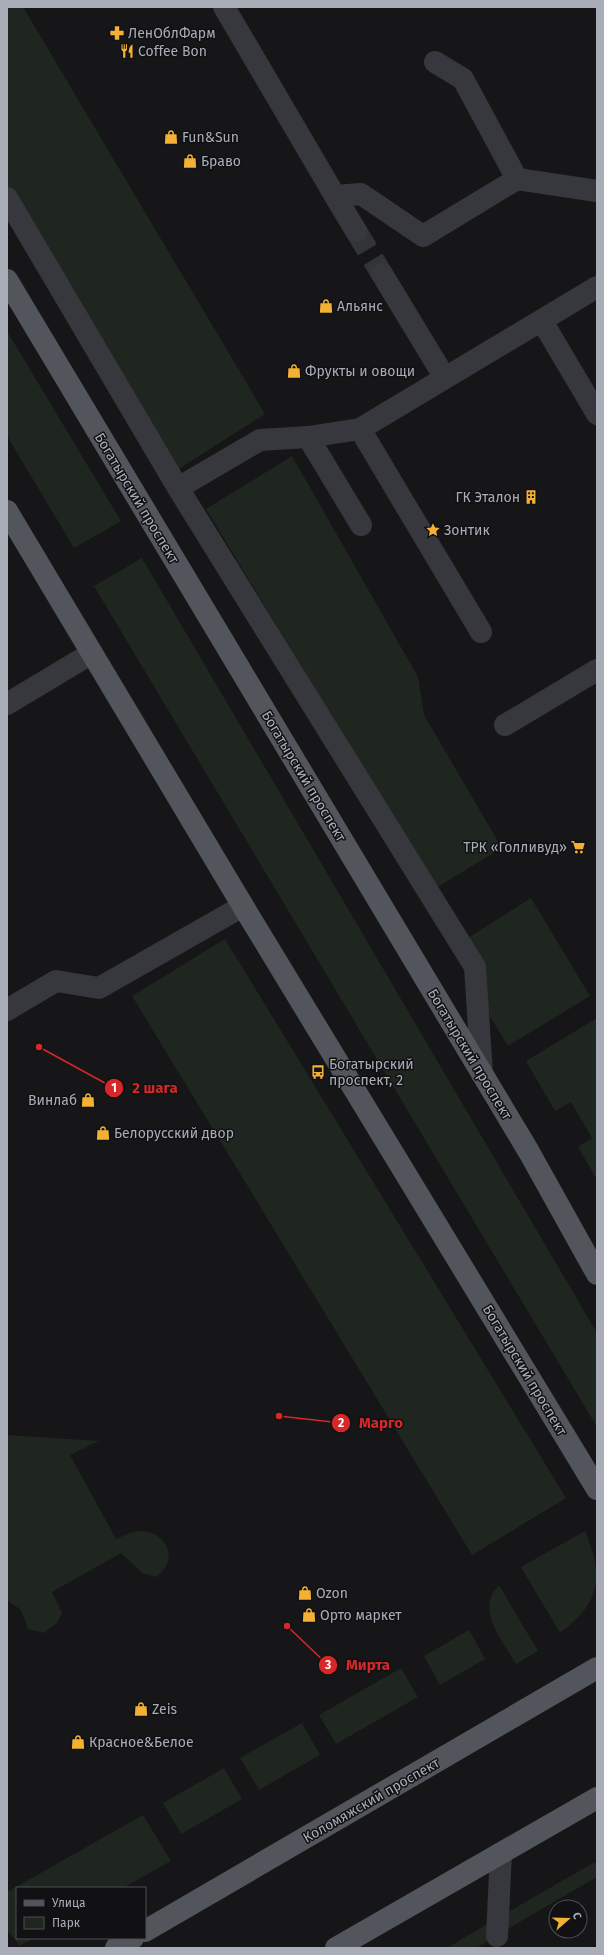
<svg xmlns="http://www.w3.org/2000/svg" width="604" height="1955" viewBox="0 0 604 1955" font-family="'Fira Sans',sans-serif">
  <rect width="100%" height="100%" fill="#161618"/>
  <path fill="#1e261f" d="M 7,7 L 23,7 L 265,414 L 177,470 L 7,185 Z
    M 7,331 L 121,521 L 74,548 L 7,436 Z
    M 292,456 L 418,677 L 424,715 L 502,848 L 436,888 L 206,509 Z
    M 142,558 L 597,1333 L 597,1427 L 94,586 Z
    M 531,898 L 590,996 L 508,1046 L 485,1008 L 468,938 Z
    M 225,939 L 566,1498 L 472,1555 L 132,996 Z
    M 597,1018 L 597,1180 L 578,1147 L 592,1138 L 571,1102 L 555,1111 L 526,1061 Z
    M 7,1435 L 99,1441 L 70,1455 L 116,1539 C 122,1537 130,1532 137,1531 C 166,1529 182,1560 155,1577 L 142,1573 L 121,1553 L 52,1592 L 62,1613 L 57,1623 L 44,1633 L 28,1629 L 21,1610 L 7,1600 Z
    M 585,1531 C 604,1576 601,1603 560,1633 L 521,1567 Z
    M 499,1585 L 538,1651 L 516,1664 C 506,1646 481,1617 492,1595 C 493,1592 497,1588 499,1585 Z
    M 469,1630 L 485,1659 L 440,1685 L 424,1656 Z
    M 401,1668 L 418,1697 L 336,1744 L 319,1715 Z
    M 302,1723 L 320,1755 L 259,1790 L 240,1758 Z
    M 224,1768 L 242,1799 L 181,1834 L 163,1803 Z
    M 143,1815 L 171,1861 L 123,1888 L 17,1888 L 17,1938 L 34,1938 L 20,1946 L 7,1930 L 7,1892 Z
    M 595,1862 L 597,1865 L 597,1877 L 506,1930 L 508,1912 Z
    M 491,1922 L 489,1940 L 476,1948 L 447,1948 Z"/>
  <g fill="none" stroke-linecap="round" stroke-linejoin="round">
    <path stroke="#333438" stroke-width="22" stroke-dasharray="22 11" stroke-linecap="butt" d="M 356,231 L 382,274"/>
    <path stroke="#37383d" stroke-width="22" d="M 224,7 L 335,196 L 361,194 L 423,236 L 517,179 L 597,191
      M 435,62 L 463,79 L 517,179
      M 335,196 L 356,231
      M 7,198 L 178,488 L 475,967 L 482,1074
      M 382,274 L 445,378
      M 542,321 L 597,414
      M 360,429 L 481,632
      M 308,437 L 361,525
      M 178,488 L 260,440 L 308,437 L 360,429 L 597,287
      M 7,704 L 92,653
      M 505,725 L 597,670
      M 7,1010 L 56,981 L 99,988 L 243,906
      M 497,1936 L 501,1853"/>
    <path stroke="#53555c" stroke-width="22" d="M 7,280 L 529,1152 L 597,1274
      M 7,511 L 243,906 L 597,1489
      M 145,1931 L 597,1668
      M 116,1948 L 133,1938
      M 336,1948 L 597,1798"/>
  </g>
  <defs>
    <symbol id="pharmacy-bare" viewBox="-9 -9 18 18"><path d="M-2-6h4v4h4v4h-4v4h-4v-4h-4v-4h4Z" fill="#f2b134" stroke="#111113" stroke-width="2.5" paint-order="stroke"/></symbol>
    <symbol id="restaurant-bare" viewBox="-9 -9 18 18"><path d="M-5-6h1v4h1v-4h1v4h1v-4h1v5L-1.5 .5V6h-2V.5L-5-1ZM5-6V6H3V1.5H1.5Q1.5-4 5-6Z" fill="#f2b134" stroke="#111113" stroke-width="2.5" paint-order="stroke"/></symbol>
    <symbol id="shop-bare" viewBox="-9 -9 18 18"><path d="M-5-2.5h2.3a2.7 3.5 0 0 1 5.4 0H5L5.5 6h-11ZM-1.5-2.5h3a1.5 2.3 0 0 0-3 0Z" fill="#f2b134" stroke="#111113" stroke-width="2.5" paint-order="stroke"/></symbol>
    <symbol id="building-bare" viewBox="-9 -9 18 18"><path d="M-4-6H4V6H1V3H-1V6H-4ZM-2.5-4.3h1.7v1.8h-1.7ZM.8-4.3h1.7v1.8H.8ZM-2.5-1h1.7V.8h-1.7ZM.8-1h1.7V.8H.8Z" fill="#f2b134" stroke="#111113" stroke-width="2.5" paint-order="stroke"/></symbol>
    <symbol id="sight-bare" viewBox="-9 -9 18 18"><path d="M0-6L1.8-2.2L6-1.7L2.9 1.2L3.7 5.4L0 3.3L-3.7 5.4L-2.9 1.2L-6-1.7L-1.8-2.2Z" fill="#f2b134" stroke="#111113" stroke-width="2.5" paint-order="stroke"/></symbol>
    <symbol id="supermarket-bare" viewBox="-9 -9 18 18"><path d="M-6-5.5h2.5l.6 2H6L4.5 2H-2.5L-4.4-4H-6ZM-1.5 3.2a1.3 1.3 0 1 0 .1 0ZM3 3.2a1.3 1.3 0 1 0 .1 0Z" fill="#f2b134" stroke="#111113" stroke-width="2.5" paint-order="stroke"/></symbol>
    <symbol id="bus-bare" viewBox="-9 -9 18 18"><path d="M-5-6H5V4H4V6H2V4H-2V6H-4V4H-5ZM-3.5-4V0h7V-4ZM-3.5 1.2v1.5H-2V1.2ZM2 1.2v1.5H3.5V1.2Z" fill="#f2b134" stroke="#111113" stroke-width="2.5" paint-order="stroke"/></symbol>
  </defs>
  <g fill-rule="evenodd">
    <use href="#pharmacy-bare" x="107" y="23" width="20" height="20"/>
    <use href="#restaurant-bare" x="117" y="41" width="20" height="20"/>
    <use href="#shop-bare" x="161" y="127" width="20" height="20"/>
    <use href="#shop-bare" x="180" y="151" width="20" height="20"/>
    <use href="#shop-bare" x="316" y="296" width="20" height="20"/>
    <use href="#shop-bare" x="284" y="361" width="20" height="20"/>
    <use href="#building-bare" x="521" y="487" width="20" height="20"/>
    <use href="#sight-bare" x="423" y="520" width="20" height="20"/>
    <use href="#supermarket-bare" x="568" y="837" width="20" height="20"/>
    <use href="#bus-bare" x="308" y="1062" width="20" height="20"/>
    <use href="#shop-bare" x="78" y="1090" width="20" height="20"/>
    <use href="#shop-bare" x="93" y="1123" width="20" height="20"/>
    <use href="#shop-bare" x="295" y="1583" width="20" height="20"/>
    <use href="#shop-bare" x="299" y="1605" width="20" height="20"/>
    <use href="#shop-bare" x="131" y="1699" width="20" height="20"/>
    <use href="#shop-bare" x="68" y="1732" width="20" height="20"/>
  </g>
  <g text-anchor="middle" stroke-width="3" stroke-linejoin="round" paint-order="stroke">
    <g font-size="14" fill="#a8adb8" stroke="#111113" text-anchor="start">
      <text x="128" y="38">ЛенОблФарм</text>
      <text x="138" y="56">Coffee Bon</text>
      <text x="182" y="142">Fun&amp;Sun</text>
      <text x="201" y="166">Браво</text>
      <text x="337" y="311">Альянс</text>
      <text x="305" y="376">Фрукты и овощи</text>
      <text x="520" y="502" text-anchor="end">ГК Эталон</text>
      <text x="444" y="535">Зонтик</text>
      <text x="567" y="852" text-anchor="end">ТРК «Голливуд»</text>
      <text x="329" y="1069">Богатырский<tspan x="329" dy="16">проспект, 2</tspan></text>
      <text x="77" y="1105" text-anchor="end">Винлаб</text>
      <text x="114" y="1138">Белорусский двор</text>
      <text x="316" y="1598">Ozon</text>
      <text x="320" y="1620">Орто маркет</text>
      <text x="152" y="1714">Zeis</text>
      <text x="89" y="1747">Красное&amp;Белое</text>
    </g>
    <g font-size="14" fill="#a8adb8" stroke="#111113">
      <text transform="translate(137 498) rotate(59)" y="5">Богатырский проспект</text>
      <text transform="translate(304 776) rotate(59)" y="5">Богатырский проспект</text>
      <text transform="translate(470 1054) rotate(59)" y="5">Богатырский проспект</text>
      <text transform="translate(525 1370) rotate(59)" y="5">Богатырский проспект</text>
      <text transform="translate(371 1800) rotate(-30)" y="5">Коломяжский проспект</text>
    </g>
  </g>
  <path fill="none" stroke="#d62828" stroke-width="1.5" d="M39 1047L114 1088M279 1416L341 1423M287 1626L328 1665"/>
  <g fill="#d62828" stroke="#111113" stroke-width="1.5">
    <circle cx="39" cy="1047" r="4"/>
    <circle cx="279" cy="1416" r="4"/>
    <circle cx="287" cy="1626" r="4"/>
    <circle cx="114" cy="1088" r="10"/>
    <circle cx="341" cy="1423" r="10"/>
    <circle cx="328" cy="1665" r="10"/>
  </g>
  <g font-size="12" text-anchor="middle" font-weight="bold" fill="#fff">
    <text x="114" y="1092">1</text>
    <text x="341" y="1427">2</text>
    <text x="328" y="1669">3</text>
  </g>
  <g font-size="15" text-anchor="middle" font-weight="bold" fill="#d62828" stroke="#111113" stroke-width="3" stroke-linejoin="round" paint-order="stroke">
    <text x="155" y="1093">2 шага</text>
    <text x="381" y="1428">Марго</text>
    <text x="368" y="1670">Мирта</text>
  </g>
  <rect width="604" height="1955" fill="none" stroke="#a8adb8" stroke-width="16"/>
  <rect x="16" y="1887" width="130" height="52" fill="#111113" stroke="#4d4f55"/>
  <rect x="24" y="1900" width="20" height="6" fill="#53555c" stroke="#4d4f55"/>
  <text x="52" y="1907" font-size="12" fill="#a8adb8">Улица</text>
  <rect x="24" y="1917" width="20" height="12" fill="#1e261f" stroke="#4d4f55"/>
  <text x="52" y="1927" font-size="12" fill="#a8adb8">Парк</text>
  <g transform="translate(568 1919) rotate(70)"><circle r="19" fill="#111113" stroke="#4d4f55"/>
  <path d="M0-3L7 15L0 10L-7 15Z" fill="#f2b134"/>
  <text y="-6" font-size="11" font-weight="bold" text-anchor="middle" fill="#a8adb8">С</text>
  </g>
</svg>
